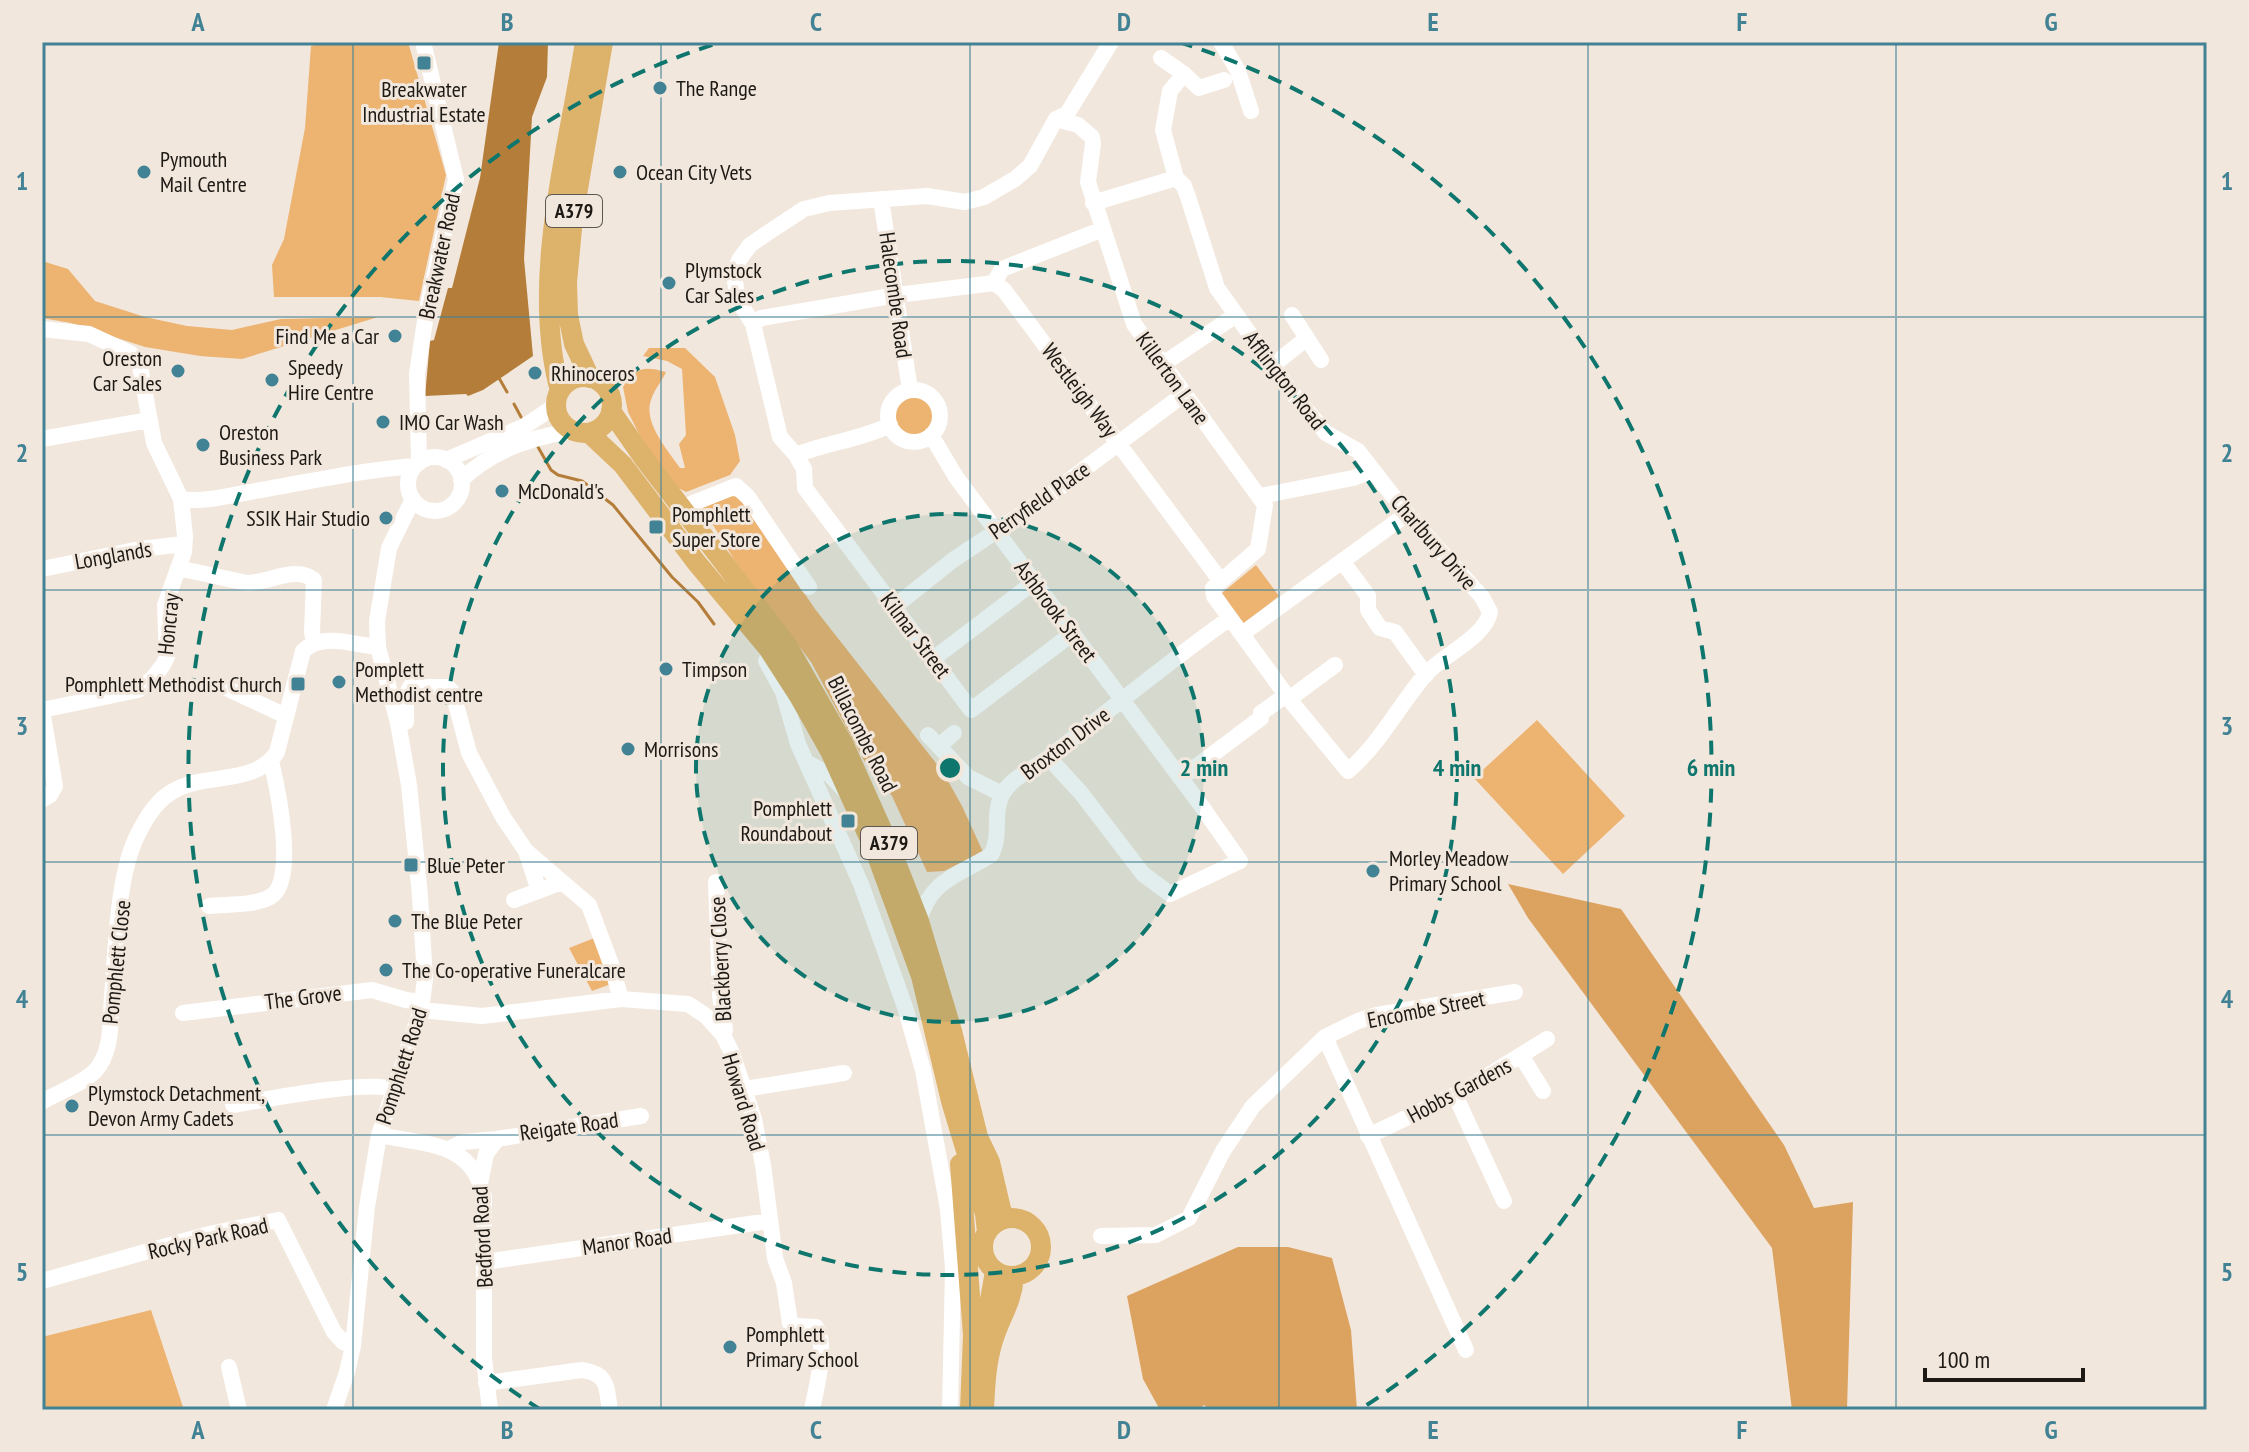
<svg xmlns="http://www.w3.org/2000/svg" width="2249" height="1452" viewBox="0 0 2249 1452" font-family="'PT Sans Narrow',sans-serif">
  <rect width="100%" height="100%" fill="#f2e7dc"/>
  <path fill="#edb371" d="M 328,42 L 408,42 L 446,175 L 419,301 L 380,297 L 274,297 L 272,265 L 284,239 L 305,128 L 311,46 Z
    M 42,261 L 68,269 L 95,301 L 145,317 L 187,326 L 232,330 L 281,319 L 378,317 L 242,359 L 200,356 L 145,347 L 71,323 L 42,318 Z
    M 649,348 L 685,348 L 715,377 L 735,435 L 740,461 L 730,475 L 686,492 L 671,484 L 639,434 L 628,412 L 623,387 C 636,367 644,366 666,372 C 662,381 654,390 651,400 C 643,423 668,450 680,468 L 685,468 L 679,444 L 686,435 L 682,369 L 667,361 L 643,356 Z
    M894 415a20 20 0 1 1 40 0a20 20 0 1 1-40 0Z
    M 731,496 L 739,497 L 815,609 L 943,772 L 962,806 L 983,852 L 944,871 L 927,872 L 892,796 L 866,764 L 811,662 L 735,561 L 702,507 Z
    M 1256,565 L 1279,596 L 1243,624 L 1222,593 Z
    M 1537,720 L 1625,816 L 1563,874 L 1474,778 Z
    M 597,937 L 611,984 L 592,991 L 569,948 Z
    M 151,1310 L 184,1410 L 42,1410 L 42,1337 Z"/>
  <path fill="#dca360" d="M 1508,884 L 1621,909 L 1784,1145 L 1814,1208 L 1853,1202 L 1847,1410 L 1792,1410 L 1772,1248 L 1528,918 Z
    M 1238,1247 L 1288,1247 L 1332,1258 L 1351,1330 L 1357,1410 L 1211,1410 L 1204,1405 L 1197,1410 L 1160,1410 L 1143,1379 L 1127,1296 Z"/>
  <path fill="#b47e3a" d="M 499,42 L 548,42 L 547,77 L 532,117 L 524,259 L 533,356 L 483,390 L 468,396 L 466,394 L 425,396 L 430,341 L 434,340 L 448,288 L 452,288 L 480,178 Z"/>
  <g fill="none" stroke-linecap="round" stroke-linejoin="round">
    <path stroke="#b47e3a" stroke-width="3" d="M 499,378 L 507,392
      M 514,404 L 521,417
      M 538,447 L 551,470 L 558,475 L 582,481 L 613,505 L 672,577 L 698,602 L 714,624"/>
    <path stroke="#fff" stroke-width="16" d="M 1221,42 L 1238,71 L 1251,111
      M 1184,74 L 1199,88 L 1224,80
      M 1056,119 L 1078,125 L 1092,137 L 1093,144 L 1088,182 L 1134,324 L 1265,505 L 1258,549 L 1213,588 L 1214,596 L 1289,699 L 1348,771 C 1382,741 1397,708 1425,675 C 1442,655 1485,638 1490,612 L 1482,597 L 1407,514 L 1358,451 L 1326,433 L 1292,393 L 1217,288 L 1188,197 L 1184,186 L 1176,178 L 1163,130 L 1170,91 L 1184,74 L 1161,58
      M 881,199 L 910,390
      M 1093,203 L 1176,178
      M 994,283 L 1002,269 L 1103,229
      M 1292,315 L 1321,360
      M 753,324 L 761,318 L 897,295 L 994,283 L 1004,290 L 1220,580
      M 753,324 L 780,437 L 796,455 L 804,469 L 805,488 L 971,710 L 1073,633
      M 753,324 L 738,300 L 734,275 L 739,260 L 750,245 L 769,232 L 804,209 L 829,203 L 927,196 L 965,202 L 984,197 L 1015,179 L 1030,166 L 1056,119 L 1067,114 L 1111,42
      M 42,329 L 89,334 L 130,353 L 139,361 L 154,443 L 181,499
      M 1163,364 L 1236,315
      M 1273,365 L 1307,338
      M888 416a26 26 0 1 1 52 0a26 26 0 1 1-52 0Z
      M 931,435 L 956,477 L 1200,804 L 1240,861 L 1170,894 L 1143,874 L 1081,793 L 1049,758
      M 42,439 L 149,420
      M 796,455 C 828,442 860,440 890,425
      M408 484a27 27 0 1 1 54 0a27 27 0 1 1-54 0Z
      M 446,460 L 525,426 L 555,406
      M 419,463 L 417,374 L 426,314 L 456,179 L 423,42
      M 461,480 C 491,451 531,437 572,431
      M 1260,496 L 1353,478 L 1373,471
      M 181,499 C 206,503 235,494 261,490 C 312,481 363,470 415,466
      M 681,508 L 736,486 L 748,497 L 809,587
      M 1342,561 L 1368,596 L 1368,610 L 1380,628 L 1395,632 L 1426,675
      M 178,568 L 247,583 C 269,583 296,565 314,580 L 312,632 L 314,642
      M 42,569 L 140,549 L 184,544
      M 894,607 L 953,560 L 1043,500 L 1184,394
      M 1242,634 L 1407,514
      M 933,659 L 1034,582
      M 766,661 L 783,692 L 798,744 L 861,884 L 905,1007 L 923,1070 L 948,1209 L 953,1268 L 950,1410
      M 224,687 L 286,716
      M 1289,699 L 1335,665
      M 42,710 L 138,690 L 153,678 L 163,665 L 167,657 L 165,605 L 184,552 L 185,536 L 181,499
      M 42,710 L 55,786 L 50,795 L 42,800
      M 398,723 L 406,722 L 406,695 L 410,687 L 448,687 L 453,693 L 469,753 L 503,817 L 526,851 L 589,905 L 611,964 L 621,999
      M 928,735 L 968,777 L 1002,794
      M 939,746 L 954,733
      M 806,762 L 830,775 L 845,791
      M 1181,778 L 1261,718 L 1261,713 L 1286,695
      M 526,851 L 539,891
      M 716,882 L 720,996 L 725,1030 L 723,1035
      M 514,900 L 562,882
      M 209,906 C 227,904 254,906 270,897 C 298,883 277,786 271,761
      M 919,921 C 931,879 957,876 991,855 C 1002,835 992,815 1002,795 C 1011,777 1034,769 1049,757 C 1109,711 1168,662 1230,618
      M 421,1010 L 482,1016 L 621,999 L 688,1004 L 706,1016 L 723,1035 L 732,1053 L 754,1119 L 763,1165 L 775,1258 L 784,1283 L 790,1323 L 796,1326 L 816,1327 C 828,1349 816,1387 812,1410
      M 183,1013 L 372,990 L 406,1000 L 422,1002
      M 1325,1037 L 1466,1350
      M 1522,1057 L 1543,1091
      M 745,1089 L 844,1073
      M 1455,1095 L 1504,1201
      M 42,1102 C 58,1092 81,1085 95,1071 C 113,1052 110,1020 112,996 C 116,950 117,874 138,834 C 147,816 158,798 177,789 C 208,773 256,785 277,752 L 303,651 C 323,632 353,645 378,647
      M 233,1105 C 268,1099 365,1080 394,1089
      M 379,1135 C 426,1145 473,1141 484,1197 L 484,1359 L 490,1410
      M 1368,1136 L 1463,1091 L 1547,1039
      M 449,1149 L 463,1142 L 497,1139
      M 481,1179 L 486,1154 L 497,1139 L 641,1116
      M 1101,1236 L 1156,1235 L 1189,1218 L 1223,1151 L 1253,1106 L 1325,1037 L 1358,1021 L 1377,1015 L 1515,992
      M 485,1262 L 769,1221
      M 42,1281 L 209,1234 L 278,1220 L 334,1332 L 343,1342 L 353,1346
      M 229,1367 L 239,1410
      M 486,1383 L 582,1370 C 609,1374 606,1387 610,1410
      M 334,1410 L 347,1372 L 353,1346 L 367,1207 L 379,1135 L 421,1010 L 425,979 L 420,896 L 409,785 L 398,723 L 378,647 L 377,621 L 389,548 L 413,499"/>
    <path stroke="#ddb26a" stroke-width="20" d="M556 405a28 28 0 1 1 56 0a28 28 0 1 1-56 0Z
      M 590,378 L 574,344 L 568,315 L 567,282 L 573,218 L 603,42
      M 560,391 C 530,280 568,152 585,42
      M 611,411 L 645,460 L 787,645 L 844,745 L 889,845 L 919,921 L 952,1031 L 978,1137 L 990,1162 L 1002,1213 L 1007,1217
      M 589,433 L 623,465 L 696,562 L 768,648 L 799,696 L 830,751 L 876,853 L 921,976 L 951,1101 L 985,1214 L 987,1232
      M 960,1164 L 973,1335 L 970,1410
      M983 1247a29 29 0 1 1 58 0a29 29 0 1 1-58 0Z
      M 982,1347 L 995,1271
      M 984,1410 C 985,1388 986,1363 993,1341 C 1000,1317 1012,1303 1014,1277"/>
  </g>
  <path fill="none" stroke="#428295" stroke-width="2" stroke-opacity="0.55" d="M 353,42 L 353,1410M 661,42 L 661,1410M 970,42 L 970,1410M 1279,42 L 1279,1410M 1588,42 L 1588,1410M 1896,42 L 1896,1410M 42,317 L 2207,317M 42,590 L 2207,590M 42,862 L 2207,862M 42,1135 L 2207,1135"/>
  <circle cx="950" cy="768" r="254" fill="#0f766e" fill-opacity=".12"/>
  <g fill="none" stroke="#0f766e" stroke-width="4" stroke-dasharray="14 10">
    <circle cx="950" cy="768" r="254"/>
    <circle cx="950" cy="768" r="507"/>
    <path d="M541 1410A761 761 0 0 1 721 42M1179 42A761 761 0 0 1 1359 1410"/>
  </g>
  <g fill="#428295" stroke="#f2e7dc" stroke-width="3">
    <rect x="416" y="55" width="16" height="16" rx="4"/>
    <circle cx="660" cy="88" r="8"/>
    <circle cx="144" cy="172" r="8"/>
    <circle cx="620" cy="172" r="8"/>
    <circle cx="669" cy="283" r="8"/>
    <circle cx="395" cy="336" r="8"/>
    <circle cx="178" cy="371" r="8"/>
    <circle cx="535" cy="373" r="8"/>
    <circle cx="272" cy="380" r="8"/>
    <circle cx="383" cy="422" r="8"/>
    <circle cx="203" cy="445" r="8"/>
    <circle cx="502" cy="491" r="8"/>
    <circle cx="386" cy="518" r="8"/>
    <rect x="648" y="519" width="16" height="16" rx="4"/>
    <circle cx="666" cy="669" r="8"/>
    <circle cx="339" cy="682" r="8"/>
    <rect x="290" y="676" width="16" height="16" rx="4"/>
    <circle cx="628" cy="749" r="8"/>
    <rect x="840" y="813" width="16" height="16" rx="4"/>
    <rect x="403" y="857" width="16" height="16" rx="4"/>
    <circle cx="1373" cy="871" r="8"/>
    <circle cx="395" cy="921" r="8"/>
    <circle cx="386" cy="970" r="8"/>
    <circle cx="72" cy="1106" r="8"/>
    <circle cx="730" cy="1347" r="8"/>
  </g>
  <g text-anchor="middle" stroke-width="6" stroke-linejoin="round" paint-order="stroke">
    <g fill="#f2e7dc" stroke="#5d5751" stroke-width="2">
      <rect x="546" y="195" width="56" height="32" rx="6"/>
      <rect x="861" y="827" width="56" height="32" rx="6"/>
    </g>
    <g font-size="20" font-weight="bold" fill="#1d1915">
      <text x="574" y="218">A379</text>
      <text x="889" y="850">A379</text>
    </g>
    <g font-size="22" fill="#1d1915" stroke="#f2e7dc" text-anchor="start">
      <text x="676" y="96">The Range</text>
      <text x="424" y="97" text-anchor="middle">Breakwater<tspan x="424" dy="25">Industrial Estate</tspan></text>
      <text x="160" y="167">Pymouth<tspan x="160" dy="25">Mail Centre</tspan></text>
      <text x="636" y="180">Ocean City Vets</text>
      <text x="685" y="278">Plymstock<tspan x="685" dy="25">Car Sales</tspan></text>
      <text x="379" y="344" text-anchor="end">Find Me a Car</text>
      <text x="162" y="366" text-anchor="end">Oreston<tspan x="162" dy="25">Car Sales</tspan></text>
      <text x="288" y="375">Speedy<tspan x="288" dy="25">Hire Centre</tspan></text>
      <text x="551" y="381">Rhinoceros</text>
      <text x="399" y="430">IMO Car Wash</text>
      <text x="219" y="440">Oreston<tspan x="219" dy="25">Business Park</tspan></text>
      <text x="518" y="499">McDonald's</text>
      <text x="672" y="522">Pomphlett<tspan x="672" dy="25">Super Store</tspan></text>
      <text x="370" y="526" text-anchor="end">SSIK Hair Studio</text>
      <text x="355" y="677">Pomplett<tspan x="355" dy="25">Methodist centre</tspan></text>
      <text x="682" y="677">Timpson</text>
      <text x="282" y="692" text-anchor="end">Pomphlett Methodist Church</text>
      <text x="644" y="757">Morrisons</text>
      <text x="832" y="816" text-anchor="end">Pomphlett<tspan x="832" dy="25">Roundabout</tspan></text>
      <text x="1389" y="866">Morley Meadow<tspan x="1389" dy="25">Primary School</tspan></text>
      <text x="427" y="873">Blue Peter</text>
      <text x="411" y="929">The Blue Peter</text>
      <text x="402" y="978">The Co-operative Funeralcare</text>
      <text x="88" y="1101">Plymstock Detachment,<tspan x="88" dy="25">Devon Army Cadets</tspan></text>
      <text x="746" y="1342">Pomphlett<tspan x="746" dy="25">Primary School</tspan></text>
    </g>
    <g font-size="22" fill="#1d1915" stroke="#f2e7dc">
      <text transform="translate(439 256) rotate(-78)" y="8">Breakwater Road</text>
      <text transform="translate(896 295) rotate(82)" y="8">Halecombe Road</text>
      <text transform="translate(1173 378) rotate(54)" y="8">Killerton Lane</text>
      <text transform="translate(1285 380) rotate(52)" y="8">Afflington Road</text>
      <text transform="translate(1080 390) rotate(53)" y="8">Westleigh Way</text>
      <text transform="translate(1039 500) rotate(-35)" y="8">Perryfield Place</text>
      <text transform="translate(1434 542) rotate(49)" y="8">Charlbury Drive</text>
      <text transform="translate(113 555) rotate(-10)" y="8">Longlands</text>
      <text transform="translate(1056 611) rotate(53)" y="8">Ashbrook Street</text>
      <text transform="translate(168 624) rotate(-84)" y="8">Honcray</text>
      <text transform="translate(916 635) rotate(53)" y="8">Kilmar Street</text>
      <text transform="translate(863 734) rotate(63)" y="8">Billacombe Road</text>
      <text transform="translate(1065 743) rotate(-37)" y="8">Broxton Drive</text>
      <text transform="translate(720 959) rotate(-93)" y="8">Blackberry Close</text>
      <text transform="translate(116 962) rotate(-84)" y="8">Pomphlett Close</text>
      <text transform="translate(303 997) rotate(-7)" y="8">The Grove</text>
      <text transform="translate(1426 1009) rotate(-11)" y="8">Encombe Street</text>
      <text transform="translate(401 1066) rotate(-72)" y="8">Pomphlett Road</text>
      <text transform="translate(1459 1090) rotate(-28)" y="8">Hobbs Gardens</text>
      <text transform="translate(744 1102) rotate(73)" y="8">Howard Road</text>
      <text transform="translate(569 1126) rotate(-8)" y="8">Reigate Road</text>
      <text transform="translate(482 1237) rotate(-93)" y="8">Bedford Road</text>
      <text transform="translate(208 1238) rotate(-13)" y="8">Rocky Park Road</text>
      <text transform="translate(627 1241) rotate(-8)" y="8">Manor Road</text>
    </g>
  </g>
  <circle cx="950" cy="768" r="12" fill="#0f766e" stroke="#f2e7dc" stroke-width="4"/>
  <g font-size="24" text-anchor="middle" font-weight="bold" fill="#0f766e" stroke="#f2e7dc" stroke-width="6" stroke-linejoin="round" paint-order="stroke">
    <text x="1204" y="776">2 min</text>
    <text x="1457" y="776">4 min</text>
    <text x="1711" y="776">6 min</text>
  </g>
  <rect width="2249" height="1452" fill="none" stroke="#f2e7dc" stroke-width="88"/>
  <path d="M1925 1368v12h158v-12" fill="none" stroke="#1d1915" stroke-width="4"/>
  <text x="1937" y="1368" font-size="24" fill="#1d1915" stroke="#f2e7dc" stroke-width="6" paint-order="stroke">100 m</text>
  <rect x="44" y="44" width="2161" height="1364" fill="none" stroke="#428295" stroke-width="3"/>
  <g font-size="26" text-anchor="middle" font-weight="bold" fill="#428295">
    <text x="198" y="31">A</text>
    <text x="507" y="31">B</text>
    <text x="816" y="31">C</text>
    <text x="1124" y="31">D</text>
    <text x="1433" y="31">E</text>
    <text x="1742" y="31">F</text>
    <text x="2051" y="31">G</text>
    <text x="22" y="190">1</text>
    <text x="2227" y="190">1</text>
    <text x="22" y="462">2</text>
    <text x="2227" y="462">2</text>
    <text x="22" y="735">3</text>
    <text x="2227" y="735">3</text>
    <text x="22" y="1008">4</text>
    <text x="2227" y="1008">4</text>
    <text x="22" y="1281">5</text>
    <text x="2227" y="1281">5</text>
    <text x="198" y="1439">A</text>
    <text x="507" y="1439">B</text>
    <text x="816" y="1439">C</text>
    <text x="1124" y="1439">D</text>
    <text x="1433" y="1439">E</text>
    <text x="1742" y="1439">F</text>
    <text x="2051" y="1439">G</text>
  </g>
</svg>
